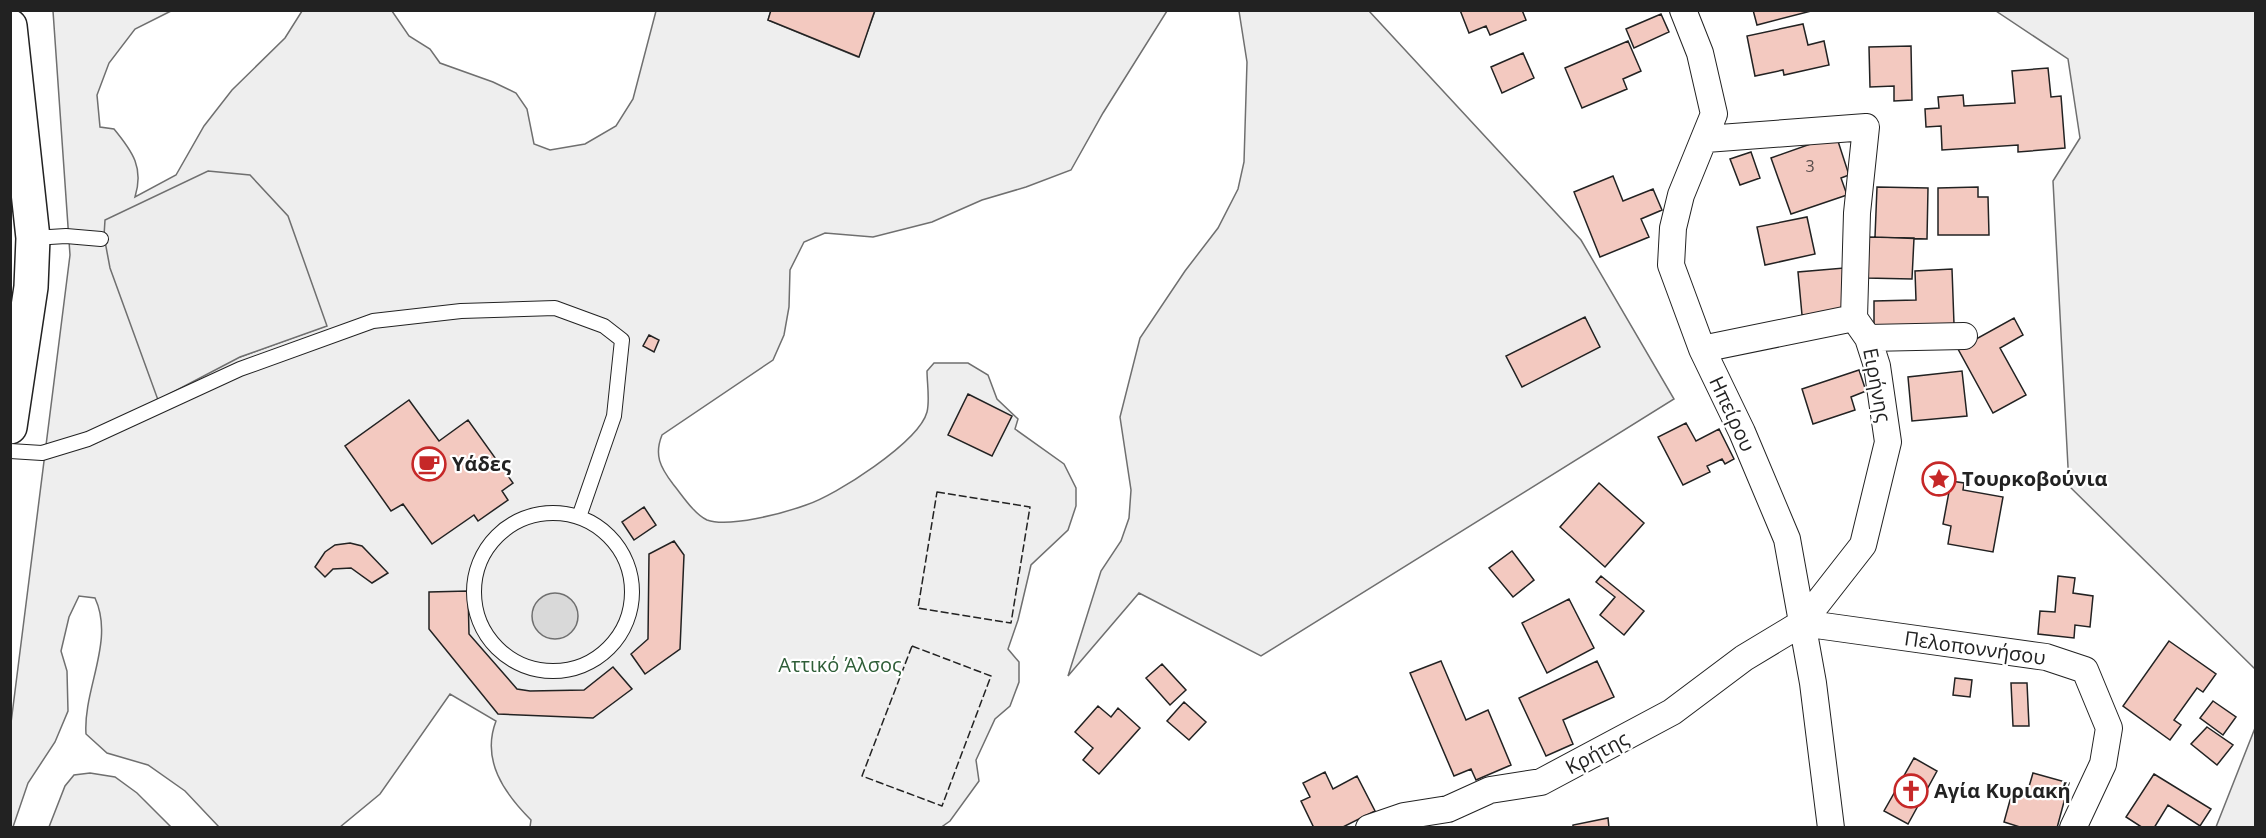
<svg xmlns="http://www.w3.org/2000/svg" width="2266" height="838" viewBox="0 0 2266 838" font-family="'Open Sans',sans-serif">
  <rect width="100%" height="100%" fill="#fff"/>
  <path fill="#eee" stroke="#6f6f6f" stroke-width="1.5" fill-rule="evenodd" d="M 926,10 L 1167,11 L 1103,113 L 1071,170 L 1026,187 L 982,200 L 932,222 L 873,237 L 825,233 L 804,242 L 790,270 L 789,307 L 784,335 L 773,360 L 662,435 C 654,455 660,467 673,484 C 682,495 694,514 707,520 C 729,528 784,513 806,505 C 835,496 919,442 927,412 C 930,400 927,383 927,371 L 934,363 L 968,363 L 988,375 L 997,399 L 1018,419 L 1015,429 L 1064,464 L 1076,488 L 1076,506 L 1068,530 L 1031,565 L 1018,620 L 1008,649 L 1019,662 L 1019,682 L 1010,706 L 995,719 L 976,760 L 979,781 L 950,821 L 940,828 L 530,827 L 531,820 C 504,793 481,760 496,721 L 450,694 L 380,794 L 340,827 L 219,827 L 185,791 L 148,765 L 107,753 L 86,734 C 83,689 115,641 95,598 L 79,596 L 69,617 L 61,651 L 67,671 L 68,711 L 55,742 L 28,783 L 13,827 L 11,828 L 11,723 L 70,255 L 53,11 L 171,11 L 135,29 L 109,63 L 97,95 L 100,127 L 114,129 C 133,152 144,168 135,197 L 176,175 L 204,126 L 232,90 L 285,38 L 302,11 L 392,11 L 409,36 L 430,49 L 440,63 L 493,82 L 516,93 L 527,109 L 534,144 L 550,150 L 585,144 L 616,126 L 633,99 L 656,11 L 771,11 L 768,20 L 858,57 L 875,11 ZM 208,171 L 326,326 L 240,357 Z
    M 1239,11 L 1369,11 L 1581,240 L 1674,399 L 1261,656 L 1139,593 L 1068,676 L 1101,571 L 1121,541 L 1129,518 L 1131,490 L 1120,417 L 1140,338 L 1185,271 L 1218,228 L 1238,189 L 1244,162 L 1247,62 Z
    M 1996,11 L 2255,11 L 2255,669 L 2069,486 L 2053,181 L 2080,138 L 2068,59 Z
    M 2255,728 L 2255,827 L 2216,827 Z
    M 90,773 L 115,777 L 137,793 L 171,827 L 49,827 L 65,786 L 74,775 Z"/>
  <path fill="#ededed" stroke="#6f6f6f" stroke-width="1.5" d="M 208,171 L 250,175 L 288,216 L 327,326 L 240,357 L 158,400 L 110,268 L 104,236 L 105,220 Z"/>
  <path fill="#d9d9d9" stroke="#6f6f6f" stroke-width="1.5" d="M532 616a23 23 0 1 1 46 0a23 23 0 1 1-46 0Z"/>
  <path fill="#f3c9c0" stroke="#222" stroke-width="1.5" d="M 771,10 L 875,10 L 859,57 L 768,20 Z
    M 1460,10 L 1522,10 L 1526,20 L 1490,35 L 1486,26 L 1469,33 Z
    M 1753,10 L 1815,10 L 1757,25 Z
    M 1661,14 L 1669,32 L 1634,48 L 1626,29 Z
    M 1803,24 L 1808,45 L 1824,41 L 1829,65 L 1784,75 L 1783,70 L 1755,76 L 1747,36 Z
    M 1628,41 L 1641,71 L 1623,79 L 1627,89 L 1582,108 L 1565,68 Z
    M 1911,46 L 1912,100 L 1894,101 L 1894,86 L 1870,87 L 1869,47 Z
    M 1523,53 L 1534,78 L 1502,93 L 1491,67 Z
    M 2048,68 L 2051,97 L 2061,96 L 2065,148 L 2018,152 L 2018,145 L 1942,150 L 1941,126 L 1926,127 L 1925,109 L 1939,108 L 1938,97 L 1963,95 L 1964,106 L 2015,103 L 2012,71 Z
    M 1836,135 L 1849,175 L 1841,178 L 1847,195 L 1791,214 L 1771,158 Z
    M 1751,152 L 1760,178 L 1740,185 L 1730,159 Z
    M 1613,176 L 1623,201 L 1653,189 L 1662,210 L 1641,219 L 1649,237 L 1600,257 L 1574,192 Z
    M 1877,187 L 1928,188 L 1927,239 L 1875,237 Z
    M 1978,187 L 1978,197 L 1988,197 L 1989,235 L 1938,235 L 1938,188 Z
    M 1807,217 L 1815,254 L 1765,265 L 1757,227 Z
    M 1868,237 L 1914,238 L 1912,279 L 1866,278 Z
    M 1844,268 L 1848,312 L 1802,315 L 1798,272 Z
    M 1952,269 L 1954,324 L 1874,327 L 1874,301 L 1916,300 L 1915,271 Z
    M 1585,317 L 1600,347 L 1522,387 L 1506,356 Z
    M 2014,318 L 2023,335 L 2000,348 L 2026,395 L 1993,413 L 1958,349 Z
    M 649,335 L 659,340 L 654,352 L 643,346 Z
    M 1859,370 L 1866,391 L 1851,397 L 1855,410 L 1813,424 L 1802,389 Z
    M 1962,371 L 1967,416 L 1912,421 L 1908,377 Z
    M 968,394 L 1012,416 L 992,456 L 948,435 Z
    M 409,400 L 439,441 L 468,420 L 513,483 L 502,491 L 508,500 L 478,521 L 474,515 L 432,544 L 403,504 L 391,511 L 345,446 Z
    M 1686,423 L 1696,441 L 1719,429 L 1734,459 L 1725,464 L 1722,459 L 1707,466 L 1710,472 L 1683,485 L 1658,437 Z
    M 1951,481 L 1964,483 L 1963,490 L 2003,497 L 1993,552 L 1948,544 L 1951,526 L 1943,524 Z
    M 1599,483 L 1644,523 L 1605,567 L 1560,527 Z
    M 644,507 L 656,525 L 634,540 L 622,522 Z
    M 674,541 L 684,555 L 680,649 L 645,674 L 631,654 L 648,639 L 649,554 Z
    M 350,543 L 362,546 L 388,573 L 372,583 L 351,568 L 333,569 L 325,577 L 315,567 L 325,552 L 335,545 Z
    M 1512,551 L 1534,580 L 1513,597 L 1489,568 Z
    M 1601,576 L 1644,611 L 1624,635 L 1600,615 L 1615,597 L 1596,582 Z
    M 2058,576 L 2075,578 L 2073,593 L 2093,596 L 2090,627 L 2075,625 L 2074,638 L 2038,634 L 2040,611 L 2055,612 Z
    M 468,591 L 469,634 L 517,689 L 530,691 L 584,690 L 613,667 L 632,689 L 593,718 L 498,714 L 429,629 L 429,592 Z
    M 1569,599 L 1594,648 L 1547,673 L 1522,623 Z
    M 2169,641 L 2216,674 L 2203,692 L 2197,688 L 2174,720 L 2181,725 L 2170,740 L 2123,706 Z
    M 1441,661 L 1466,720 L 1488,710 L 1511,765 L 1476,780 L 1471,769 L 1454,776 L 1410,673 Z
    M 1597,661 L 1614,697 L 1563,720 L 1573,744 L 1546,756 L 1519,698 Z
    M 1162,664 L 1186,690 L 1170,705 L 1146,678 Z
    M 1955,678 L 1972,680 L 1970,697 L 1953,695 Z
    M 2011,683 L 2027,683 L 2029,726 L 2013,726 Z
    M 2213,701 L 2236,717 L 2223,735 L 2200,718 Z
    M 1184,702 L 1206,722 L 1189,740 L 1167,721 Z
    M 1098,706 L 1111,717 L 1118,708 L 1140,728 L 1099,774 L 1083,760 L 1093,748 L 1075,732 Z
    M 2207,727 L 2233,745 L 2217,765 L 2191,744 Z
    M 1914,758 L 1937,771 L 1908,824 L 1884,811 Z
    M 1325,772 L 1333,789 L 1357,776 L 1375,811 L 1341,828 L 1314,828 L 1301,801 L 1310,797 L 1303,783 Z
    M 2033,773 L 2069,783 L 2057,828 L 2023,828 L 2004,822 L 2012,793 L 2026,797 Z
    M 2154,774 L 2211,809 L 2200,826 L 2168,805 L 2154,828 L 2143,828 L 2126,817 Z
    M 1608,818 L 1609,828 L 1573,828 L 1573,825 Z"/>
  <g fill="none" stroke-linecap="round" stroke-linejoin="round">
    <defs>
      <path id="lane" d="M 33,238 L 66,236 L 101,239
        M 10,451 L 42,453 L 88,439 L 240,369 L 373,321 L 461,311 L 555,308 L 604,326 L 622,340 L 614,416 L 579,517
        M474 592a79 79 0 1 1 158 0a79 79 0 1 1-158 0Z"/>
      <path id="street" d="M 1683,10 L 1700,53 L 1714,114 L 1681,195 L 1673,228 L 1671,265 L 1702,349 L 1742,432 L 1787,539 L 1813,683 L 1831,828
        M 1868,338 L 1964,336
        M 1702,349 L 1854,318
        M 1802,623 L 2046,657 L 2085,670 L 2109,728 L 2103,764 L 2073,828
        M 1369,828 L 1404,816 L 1448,809 L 1490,790 L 1541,782 L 1672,712 L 1744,658 L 1802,623 L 1863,545 L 1888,442 L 1877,366 L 1868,338 L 1854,318 L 1857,213 L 1866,127 L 1706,139"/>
      <path id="secondary" d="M 10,26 L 33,238 L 31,287 L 10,427"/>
    </defs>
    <use href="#lane" stroke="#222" stroke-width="16"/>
    <use href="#street" stroke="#222" stroke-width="28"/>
    <use href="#secondary" stroke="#222" stroke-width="36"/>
    <use href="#lane" stroke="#fff" stroke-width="14"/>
    <use href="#street" stroke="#fff" stroke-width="26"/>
    <use href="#secondary" stroke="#fff" stroke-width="33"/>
    <path stroke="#222" stroke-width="1.5" stroke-dasharray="8 3" stroke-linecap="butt" d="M 937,492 L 1030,507 L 1011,623 L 918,608 Z
      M 912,646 L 991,676 L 942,806 L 862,776 Z"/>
  </g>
  <defs>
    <symbol id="cafe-ring" viewBox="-11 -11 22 22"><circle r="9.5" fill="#fff" stroke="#c62828" stroke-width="1.5"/><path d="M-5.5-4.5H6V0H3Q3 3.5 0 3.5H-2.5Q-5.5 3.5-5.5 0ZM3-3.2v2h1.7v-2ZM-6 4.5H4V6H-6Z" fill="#c62828"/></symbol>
    <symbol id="sight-ring" viewBox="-11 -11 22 22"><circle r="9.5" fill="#fff" stroke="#c62828" stroke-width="1.5"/><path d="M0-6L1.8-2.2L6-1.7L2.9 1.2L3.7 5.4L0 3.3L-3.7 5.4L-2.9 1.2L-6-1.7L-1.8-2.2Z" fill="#c62828"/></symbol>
    <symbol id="church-ring" viewBox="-11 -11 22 22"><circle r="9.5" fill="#fff" stroke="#c62828" stroke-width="1.5"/><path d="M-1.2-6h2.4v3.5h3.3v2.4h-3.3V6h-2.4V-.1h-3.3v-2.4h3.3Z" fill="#c62828"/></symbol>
  </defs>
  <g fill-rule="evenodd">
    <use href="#cafe-ring" x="410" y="445" width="38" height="38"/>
    <use href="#sight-ring" x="1920" y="460" width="38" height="38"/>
    <use href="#church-ring" x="1892" y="772" width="38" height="38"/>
  </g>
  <g text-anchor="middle" stroke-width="4.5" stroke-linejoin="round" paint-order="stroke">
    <g font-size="16" fill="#564c4a">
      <text x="1810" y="172">3</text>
    </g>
    <g font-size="20" fill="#222" stroke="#fff">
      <text transform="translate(1877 385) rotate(79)" y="7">Ειρήνης</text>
      <text transform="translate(1732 414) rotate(65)" y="7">Ηπείρου</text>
      <text transform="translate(1975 648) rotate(8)" y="7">Πελοποννήσου</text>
      <text transform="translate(1597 753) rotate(-28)" y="7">Κρήτης</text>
    </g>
    <g font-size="20" font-weight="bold" fill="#222" stroke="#fff" text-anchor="start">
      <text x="452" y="471">Υάδες</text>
      <text x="1962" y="486">Τουρκοβούνια</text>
      <text x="1934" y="798">Αγία Κυριακή</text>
    </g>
    <g font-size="20" fill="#2f5e38" stroke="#fff">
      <text x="840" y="672">Αττικό Άλσος</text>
    </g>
  </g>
  <rect width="2266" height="838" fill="none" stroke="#222222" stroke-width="24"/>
</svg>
